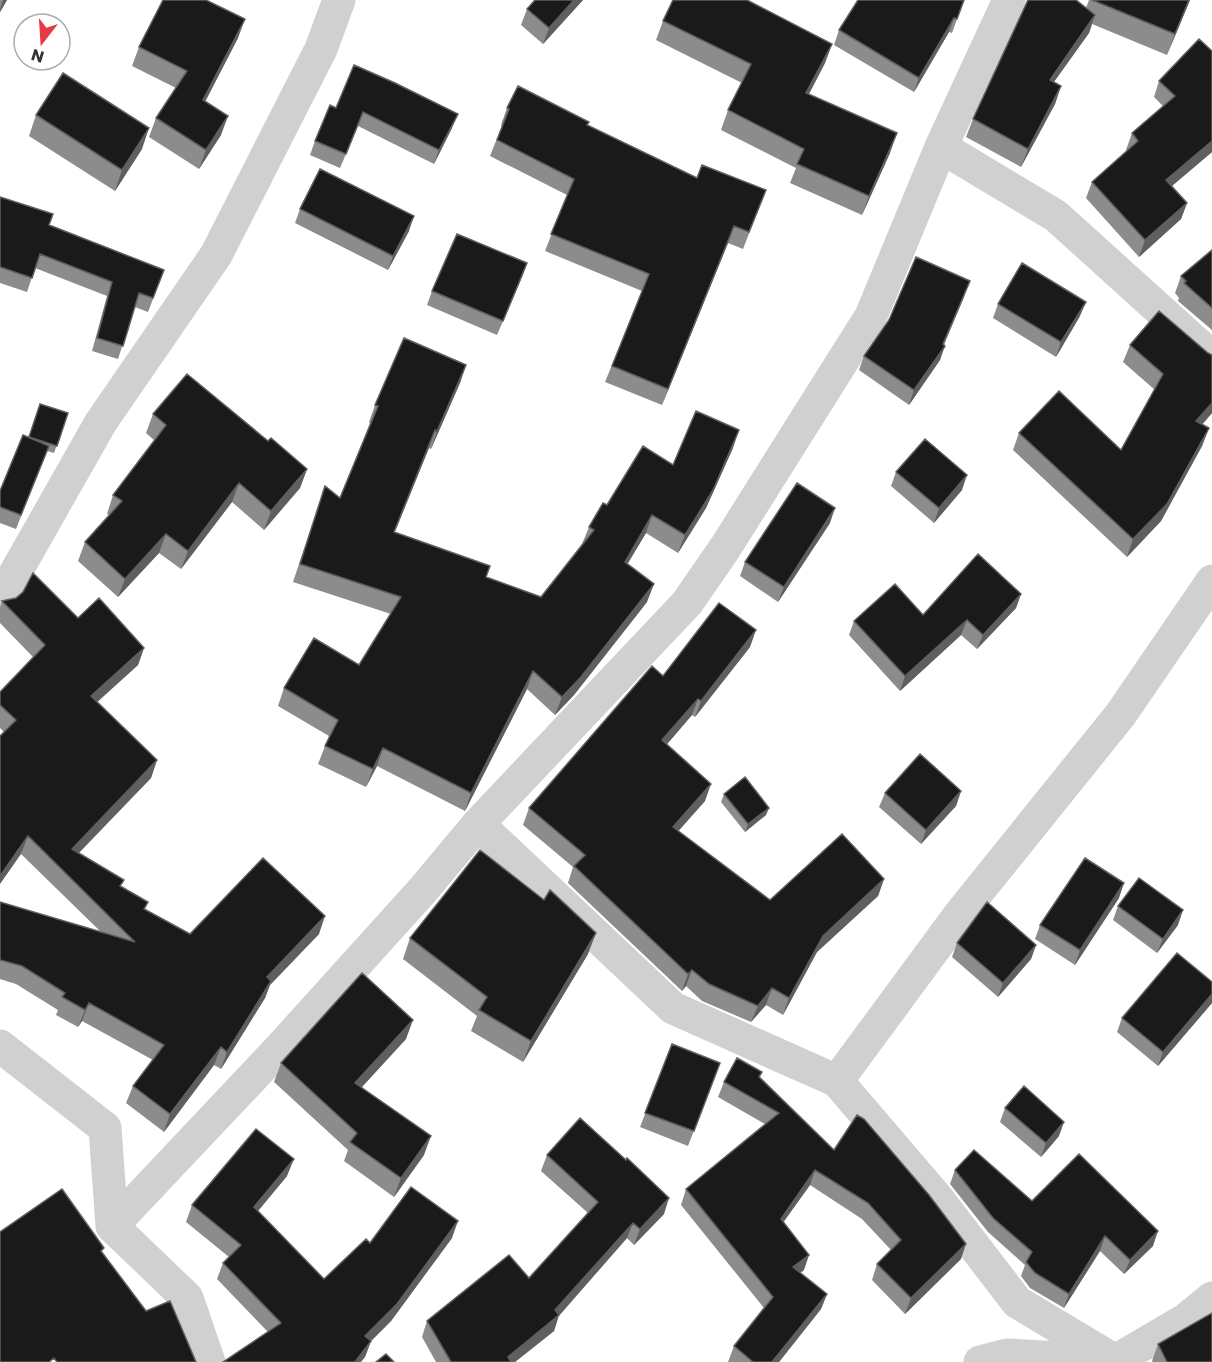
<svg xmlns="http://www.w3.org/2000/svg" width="1212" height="1362" viewBox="0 0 1212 1362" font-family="Poppins,sans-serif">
  <rect width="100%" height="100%" fill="#fff"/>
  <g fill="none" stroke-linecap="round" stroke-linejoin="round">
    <path stroke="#d0d0d0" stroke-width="33" d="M 941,147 L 1056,216 L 1202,348 L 1212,355
      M 0,600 L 101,422 L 216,255 L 321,49 L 339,0
      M 478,824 L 673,1008 L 837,1081 L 938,1199 L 1017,1302 L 1117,1362
      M 0,1046 L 105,1128 L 112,1226 L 187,1298 L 209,1362
      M 837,1081 L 960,914 L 1121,714 L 1212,581
      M 112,1226 L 281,1047 L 422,891 L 478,824 L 687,603 L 725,548 L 871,316 L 941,147 L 1009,0
      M 980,1362 L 1007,1355 L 1115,1361 L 1185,1320 L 1212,1298"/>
  </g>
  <path fill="#8c8c8c" d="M 0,0 L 7,0 L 0,12 Z
    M 535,0 L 583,0 L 543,44 L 521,25 L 527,9 Z
    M 964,0 L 952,33 L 949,32 L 914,92 L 834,45 L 839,30 Z
    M 1027,0 L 1076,0 L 1086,8 L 1089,0 L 1190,0 L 1167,55 L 1092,24 L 1089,33 L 1054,82 L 1061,86 L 1055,104 L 1021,167 L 966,137 L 973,119 L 1026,3 Z
    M 663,21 L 832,44 L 825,63 L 809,94 L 890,153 L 862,215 L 790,183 L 796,168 L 721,130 L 728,110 L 742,83 L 656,40 Z
    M 238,38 L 205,102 L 221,135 L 199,169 L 149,137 L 156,118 L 176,88 L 132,66 L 139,47 Z
    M 1212,51 L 1212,152 L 1172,186 L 1187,203 L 1181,219 L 1139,257 L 1086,198 L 1092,182 L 1127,151 L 1126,150 L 1132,133 L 1163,106 L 1154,97 L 1159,81 Z
    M 354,65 L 452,128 L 434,164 L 358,126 L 340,168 L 310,155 L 315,141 L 336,108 Z
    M 507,108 L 588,126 L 697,178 L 766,190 L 743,249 L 728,243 L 662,405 L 605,382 L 642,291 L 545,251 L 567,195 L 490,156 L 502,126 L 501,125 Z
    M 36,115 L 142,149 L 115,191 L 29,136 Z
    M 0,197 L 49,225 L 164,270 L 148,312 L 135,307 L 118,359 L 92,351 L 107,296 L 35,268 L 27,292 L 0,283 Z
    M 300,209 L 409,231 L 388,270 L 295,223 Z
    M 1212,250 L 1212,330 L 1178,301 L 1179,298 L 1175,293 L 1181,276 Z
    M 522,277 L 497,335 L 427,305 L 432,291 Z
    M 965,295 L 944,345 L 940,360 L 909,405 L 859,370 L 864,356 Z
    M 998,304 L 1080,316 L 1056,357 L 993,318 Z
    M 1130,345 L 1208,353 L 1212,355 L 1212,413 L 1202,425 L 1209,428 L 1202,446 L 1161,521 L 1127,557 L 1013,450 L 1019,433 L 1121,450 L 1155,390 L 1123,362 Z
    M 466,365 L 460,383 L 431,449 L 429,448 L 395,532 L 486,577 L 541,597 L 582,544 L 589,527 L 607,505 L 673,465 L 733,448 L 706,508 L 678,553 L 646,533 L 627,564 L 647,602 L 574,695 L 555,715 L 527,689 L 465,811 L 377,766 L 366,787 L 318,764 L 329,736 L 278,706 L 284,688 L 359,665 L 391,614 L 293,582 L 325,486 L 340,498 L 370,423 L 369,422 L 375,405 Z
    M 68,413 L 54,453 L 47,451 L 16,529 L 0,523 L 0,491 L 29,438 Z
    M 153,414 L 268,441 L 307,469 L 300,488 L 264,530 L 232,502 L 181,569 L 159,553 L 118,597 L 78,561 L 85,542 L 109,515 L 107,514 L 113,495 L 155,441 L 146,433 Z
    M 896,472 L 962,490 L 934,523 L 891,486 Z
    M 830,523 L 778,602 L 740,576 L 745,562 Z
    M 1021,594 L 1016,608 L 977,649 L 961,635 L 900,691 L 849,635 L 854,621 L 923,615 Z
    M 2,601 L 78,618 L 144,648 L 138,665 L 97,702 L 157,760 L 151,778 L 79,853 L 121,886 L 148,902 L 145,909 L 190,934 L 319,934 L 270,985 L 265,998 L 221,1069 L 214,1065 L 164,1132 L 126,1103 L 133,1086 L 153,1060 L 82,1021 L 78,1027 L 56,1015 L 58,1010 L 16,984 L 0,979 L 0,902 L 101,932 L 21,854 L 4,732 L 0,728 L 0,692 L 33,657 L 0,623 L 0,607 Z
    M 750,647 L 695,717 L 692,715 L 667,744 L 705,801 L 678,831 L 770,900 L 884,879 L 878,896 L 817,952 L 783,1015 L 766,1005 L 751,1022 L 702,1001 L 686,986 L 682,991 L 568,883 L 573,867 L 523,825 L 529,808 L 663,676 Z
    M 961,791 L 956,806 L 921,844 L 879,807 L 885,793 Z
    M 724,794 L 766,815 L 745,832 L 721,802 Z
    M 1119,898 L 1075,965 L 1035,939 L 1040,925 Z
    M 1118,906 L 1178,925 L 1157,953 L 1113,920 Z
    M 410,938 L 588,954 L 523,1062 L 471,1031 L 477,1016 L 403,959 Z
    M 957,943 L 1036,945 L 1031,959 L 998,997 L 952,957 Z
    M 1212,982 L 1212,1003 L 1158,1066 L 1117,1032 L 1122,1018 Z
    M 406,1039 L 362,1087 L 424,1155 L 394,1197 L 344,1161 L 348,1150 L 274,1082 L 281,1063 Z
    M 672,1044 L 720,1063 L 688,1146 L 640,1127 Z
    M 760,1077 L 834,1150 L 961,1259 L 905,1314 L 872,1280 L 877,1264 L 891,1250 L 862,1219 L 810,1185 L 783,1222 L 804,1270 L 800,1273 L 827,1294 L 821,1309 L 779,1362 L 728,1362 L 734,1346 L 764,1308 L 681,1205 L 686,1189 L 765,1124 L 718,1097 L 724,1082 Z
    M 1005,1108 L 1059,1136 L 1041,1157 L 1000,1122 Z
    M 547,1155 L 664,1214 L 634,1245 L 627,1238 L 559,1315 L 554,1331 L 515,1362 L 436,1362 L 422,1337 L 427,1321 L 529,1278 L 588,1213 L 541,1171 Z
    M 955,1170 L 1032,1201 L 1153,1246 L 1124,1274 L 1100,1251 L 1064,1308 L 1030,1288 L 1021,1276 L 1025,1265 L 988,1232 L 950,1184 Z
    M 287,1176 L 258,1211 L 324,1279 L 370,1243 L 452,1238 L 391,1321 L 371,1341 L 365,1357 L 268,1332 L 217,1279 L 223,1263 L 229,1257 L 186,1222 L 192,1205 Z
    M 1158,1344 L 1212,1362 L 1153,1362 L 1152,1361 Z"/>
  <path fill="#5f5f5f" d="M 3,0 L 7,0 L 0,12 L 0,9 Z
    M 574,0 L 583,0 L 543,44 L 549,28 Z
    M 1189,0 L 1190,0 L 1167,55 L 1175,34 Z
    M 1095,15 L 1089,33 L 1043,97 L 1050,80 Z
    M 954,18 L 949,32 L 914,92 L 919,78 Z
    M 245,19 L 238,38 L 196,119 L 203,100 Z
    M 832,44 L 825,63 L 799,113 L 806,93 Z
    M 1061,86 L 1055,104 L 1021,167 L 1028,149 Z
    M 458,114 L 452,128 L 434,164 L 439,150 Z
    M 228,116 L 221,135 L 199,169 L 206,150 Z
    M 149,128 L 142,149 L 115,191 L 122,170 Z
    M 897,133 L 890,153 L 862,215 L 869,196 Z
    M 1212,141 L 1212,152 L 1160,196 L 1166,180 Z
    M 1187,203 L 1181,219 L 1139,257 L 1145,240 Z
    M 414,216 L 409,231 L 388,270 L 393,256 Z
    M 734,226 L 728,243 L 662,405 L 668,389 Z
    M 527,263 L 522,277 L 497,335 L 503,321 Z
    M 970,281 L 940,353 L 945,346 L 940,360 L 909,405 L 914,390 L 943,344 Z
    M 1086,302 L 1080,316 L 1056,357 L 1061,342 Z
    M 466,365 L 460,383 L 431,449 L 437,431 Z
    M 1212,403 L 1212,413 L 1189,439 L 1196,421 Z
    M 1209,428 L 1202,446 L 1161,521 L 1127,557 L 1133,539 Z
    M 435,430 L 429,448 L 387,550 L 394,532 Z
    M 739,430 L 733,448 L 706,508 L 678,553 L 685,535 Z
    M 307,469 L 300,488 L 264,530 L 271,511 Z
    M 967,475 L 962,490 L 934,523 L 939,508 Z
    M 239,483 L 232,502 L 181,569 L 188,551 Z
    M 835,508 L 830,523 L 778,602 L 784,587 Z
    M 652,515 L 646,533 L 618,580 L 625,562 Z
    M 166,534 L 159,553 L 118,597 L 125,579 Z
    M 654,584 L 647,602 L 574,695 L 555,715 L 562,697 Z
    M 1021,594 L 1016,608 L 977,649 L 983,635 Z
    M 967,620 L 961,635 L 900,691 L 905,676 Z
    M 756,630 L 750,647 L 695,717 L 701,701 Z
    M 144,648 L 138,665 L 84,714 L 91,696 Z
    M 533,671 L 527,689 L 465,811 L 471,793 Z
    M 698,699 L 692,715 L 656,757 L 662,740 Z
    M 383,748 L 377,766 L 366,787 L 373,769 Z
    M 157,760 L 151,778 L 66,866 L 72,849 Z
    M 711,784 L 705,801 L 667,844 L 673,827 Z
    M 961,791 L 956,806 L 921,844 L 926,830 Z
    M 769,808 L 766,815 L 745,832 L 748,824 Z
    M 28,836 L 21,854 L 0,884 L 0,876 Z
    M 884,879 L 878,896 L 817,952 L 783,1015 L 789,998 L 823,936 Z
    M 1124,883 L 1119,898 L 1075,965 L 1080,950 Z
    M 1183,910 L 1178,925 L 1157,953 L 1163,939 Z
    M 325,916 L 319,934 L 270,985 L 265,998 L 221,1069 L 227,1052 L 267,977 Z
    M 596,933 L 588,954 L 523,1062 L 531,1041 Z
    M 1036,945 L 1031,959 L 998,997 L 1003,983 Z
    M 692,970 L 686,986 L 682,991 L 688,974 Z
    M 772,988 L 766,1005 L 751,1022 L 758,1006 Z
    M 1212,994 L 1212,1003 L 1158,1066 L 1163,1052 Z
    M 89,1003 L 82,1021 L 78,1027 L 85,1010 Z
    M 413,1020 L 406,1039 L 348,1102 L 355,1083 Z
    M 221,1047 L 214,1065 L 164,1132 L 170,1114 Z
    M 1064,1122 L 1059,1136 L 1041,1157 L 1046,1143 Z
    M 431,1136 L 424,1155 L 394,1197 L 401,1178 Z
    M 294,1159 L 287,1176 L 248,1223 L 254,1207 Z
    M 815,1170 L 810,1185 L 775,1234 L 781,1219 Z
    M 669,1198 L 664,1214 L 634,1245 L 640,1229 Z
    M 458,1221 L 452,1238 L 391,1321 L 371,1341 L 365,1357 L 361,1362 L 355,1362 L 365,1336 Z
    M 633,1223 L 627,1238 L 558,1317 L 559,1315 L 554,1331 L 515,1362 L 506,1362 L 508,1357 L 555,1310 Z
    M 1158,1231 L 1153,1246 L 1124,1274 L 1130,1260 Z
    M 1105,1236 L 1100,1251 L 1064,1308 L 1069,1294 Z
    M 966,1244 L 961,1259 L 905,1314 L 911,1298 Z
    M 809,1255 L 804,1270 L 788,1282 L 793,1267 Z
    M 827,1294 L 821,1309 L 779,1362 L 772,1362 Z"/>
  <path fill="#1a1a1a" stroke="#5f5f5f" stroke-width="1.5" d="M 163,0 L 206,0 L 245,19 L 203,100 L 228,116 L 206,150 L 156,118 L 187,71 L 139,47 Z
    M 535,0 L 574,0 L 549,28 L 527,9 Z
    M 673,0 L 747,0 L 832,44 L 806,93 L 897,133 L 869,196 L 797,164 L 804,149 L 728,110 L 751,64 L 663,21 Z
    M 858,0 L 964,0 L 957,19 L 954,18 L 919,78 L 839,30 Z
    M 1028,0 L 1076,0 L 1095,15 L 1050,80 L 1061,86 L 1028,149 L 973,119 Z
    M 1092,0 L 1189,0 L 1175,34 Z
    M 1199,39 L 1212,51 L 1212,141 L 1166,180 L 1187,203 L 1145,240 L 1092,182 L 1138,141 L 1132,133 L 1175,96 L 1159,81 Z
    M 354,65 L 395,83 L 458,114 L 439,150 L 363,112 L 346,154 L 315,141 L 330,105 L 336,108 Z
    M 63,73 L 149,128 L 122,170 L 36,115 Z
    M 518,86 L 589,122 L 587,125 L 697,178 L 702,165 L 766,190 L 749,232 L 734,226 L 668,389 L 612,366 L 649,274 L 551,234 L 574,179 L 497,140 L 509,109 L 507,108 Z
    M 320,169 L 414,216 L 393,256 L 300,209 Z
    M 0,197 L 53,214 L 49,225 L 164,270 L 153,298 L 139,293 L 123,346 L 97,338 L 112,282 L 40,254 L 32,278 L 0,267 Z
    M 457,234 L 527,263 L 503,321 L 432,291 Z
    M 1212,250 L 1212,308 L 1184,283 L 1186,281 L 1181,276 Z
    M 916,257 L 970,281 L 943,344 L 945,346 L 914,390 L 864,356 L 889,320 Z
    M 1022,263 L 1086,302 L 1061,342 L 998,304 Z
    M 1159,311 L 1208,353 L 1212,355 L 1212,403 L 1196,421 L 1209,428 L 1167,504 L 1133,539 L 1019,433 L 1059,391 L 1121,450 L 1163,374 L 1130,345 Z
    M 404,338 L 466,365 L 437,431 L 435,430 L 394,532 L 490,566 L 486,577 L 541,597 L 594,530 L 589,527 L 603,503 L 607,505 L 643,446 L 673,465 L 696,411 L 739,430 L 713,490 L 685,535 L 652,515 L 625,562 L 654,584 L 581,677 L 562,697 L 533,671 L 471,793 L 383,748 L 373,769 L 325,746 L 338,720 L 284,688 L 314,638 L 359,665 L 401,597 L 300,564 L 325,486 L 340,498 L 378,406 L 375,405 Z
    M 187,374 L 268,441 L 271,438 L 307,469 L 271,511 L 239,483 L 188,551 L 166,534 L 125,579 L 85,542 L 122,501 L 113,495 L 166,425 L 153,414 Z
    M 40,404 L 68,413 L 57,446 L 29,437 Z
    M 23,435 L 49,446 L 21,515 L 0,507 L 0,491 Z
    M 925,439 L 967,475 L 939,508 L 896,472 Z
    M 797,483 L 835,508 L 784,587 L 745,562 Z
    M 978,554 L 1021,594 L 983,635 L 967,620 L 905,676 L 854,621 L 895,584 L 923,615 Z
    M 33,573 L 78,618 L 99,598 L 144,648 L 91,696 L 157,760 L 72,849 L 124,880 L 120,886 L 148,902 L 144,909 L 190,934 L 263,858 L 325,916 L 267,977 L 271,981 L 227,1052 L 221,1047 L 170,1114 L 133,1086 L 164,1045 L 89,1003 L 85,1010 L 62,997 L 65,993 L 22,966 L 0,960 L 0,902 L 135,942 L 28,836 L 0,876 L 0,736 L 16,720 L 0,705 L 0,692 L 45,645 L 2,601 L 16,598 L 23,592 Z
    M 719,603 L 756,630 L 701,701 L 698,699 L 662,740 L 711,784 L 673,827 L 770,900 L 842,834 L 884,879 L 823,936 L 789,998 L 772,988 L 758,1006 L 709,984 L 692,970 L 688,974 L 574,866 L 585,855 L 529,808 L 652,666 L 663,676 Z
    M 920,754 L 961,791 L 926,830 L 885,793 Z
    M 745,777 L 769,808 L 748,824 L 724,794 Z
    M 480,850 L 544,900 L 550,890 L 596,933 L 531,1041 L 479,1010 L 487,997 L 410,938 Z
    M 1085,858 L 1124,883 L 1080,950 L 1040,925 Z
    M 1139,878 L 1183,910 L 1163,939 L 1118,906 Z
    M 987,902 L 1036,945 L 1003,983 L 957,943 Z
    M 1177,953 L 1212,982 L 1212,994 L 1163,1052 L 1122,1018 Z
    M 362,973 L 413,1020 L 355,1083 L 431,1136 L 401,1178 L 350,1142 L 357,1133 L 281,1063 Z
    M 672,1044 L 720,1063 L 694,1131 L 645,1113 Z
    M 737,1058 L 762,1072 L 759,1077 L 834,1150 L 857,1115 L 864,1119 L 929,1195 L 966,1244 L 911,1298 L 877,1264 L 901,1240 L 868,1203 L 815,1170 L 781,1219 L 809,1255 L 793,1267 L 827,1294 L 772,1362 L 753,1362 L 734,1346 L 773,1297 L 686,1189 L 779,1113 L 724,1082 Z
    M 1024,1086 L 1064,1122 L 1046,1143 L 1005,1108 Z
    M 580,1118 L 626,1160 L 627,1158 L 669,1198 L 640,1229 L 633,1223 L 555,1310 L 559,1315 L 508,1357 L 511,1362 L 451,1362 L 427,1321 L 509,1255 L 529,1278 L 598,1202 L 547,1155 Z
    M 256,1129 L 294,1159 L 254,1207 L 324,1279 L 366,1239 L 370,1243 L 411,1187 L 458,1221 L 397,1304 L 365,1336 L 371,1341 L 355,1362 L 223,1362 L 281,1323 L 223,1263 L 241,1245 L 192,1205 Z
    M 974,1150 L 1032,1201 L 1079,1154 L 1158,1231 L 1130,1260 L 1105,1236 L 1069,1294 L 1035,1273 L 1026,1262 L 1032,1252 L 993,1218 L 955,1170 Z
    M 62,1189 L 104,1248 L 101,1251 L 146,1311 L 170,1301 L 196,1362 L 57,1362 L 54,1358 L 49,1362 L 0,1362 L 0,1232 Z
    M 1212,1313 L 1212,1362 L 1167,1362 L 1158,1344 Z
    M 386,1354 L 394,1362 L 376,1362 Z"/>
  <g transform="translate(42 42) rotate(197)"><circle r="28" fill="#ffffff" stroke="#adadad" stroke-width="1.5"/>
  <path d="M0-4.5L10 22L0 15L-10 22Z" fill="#e63946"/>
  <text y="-9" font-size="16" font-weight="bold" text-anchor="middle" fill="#333333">N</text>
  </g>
</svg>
